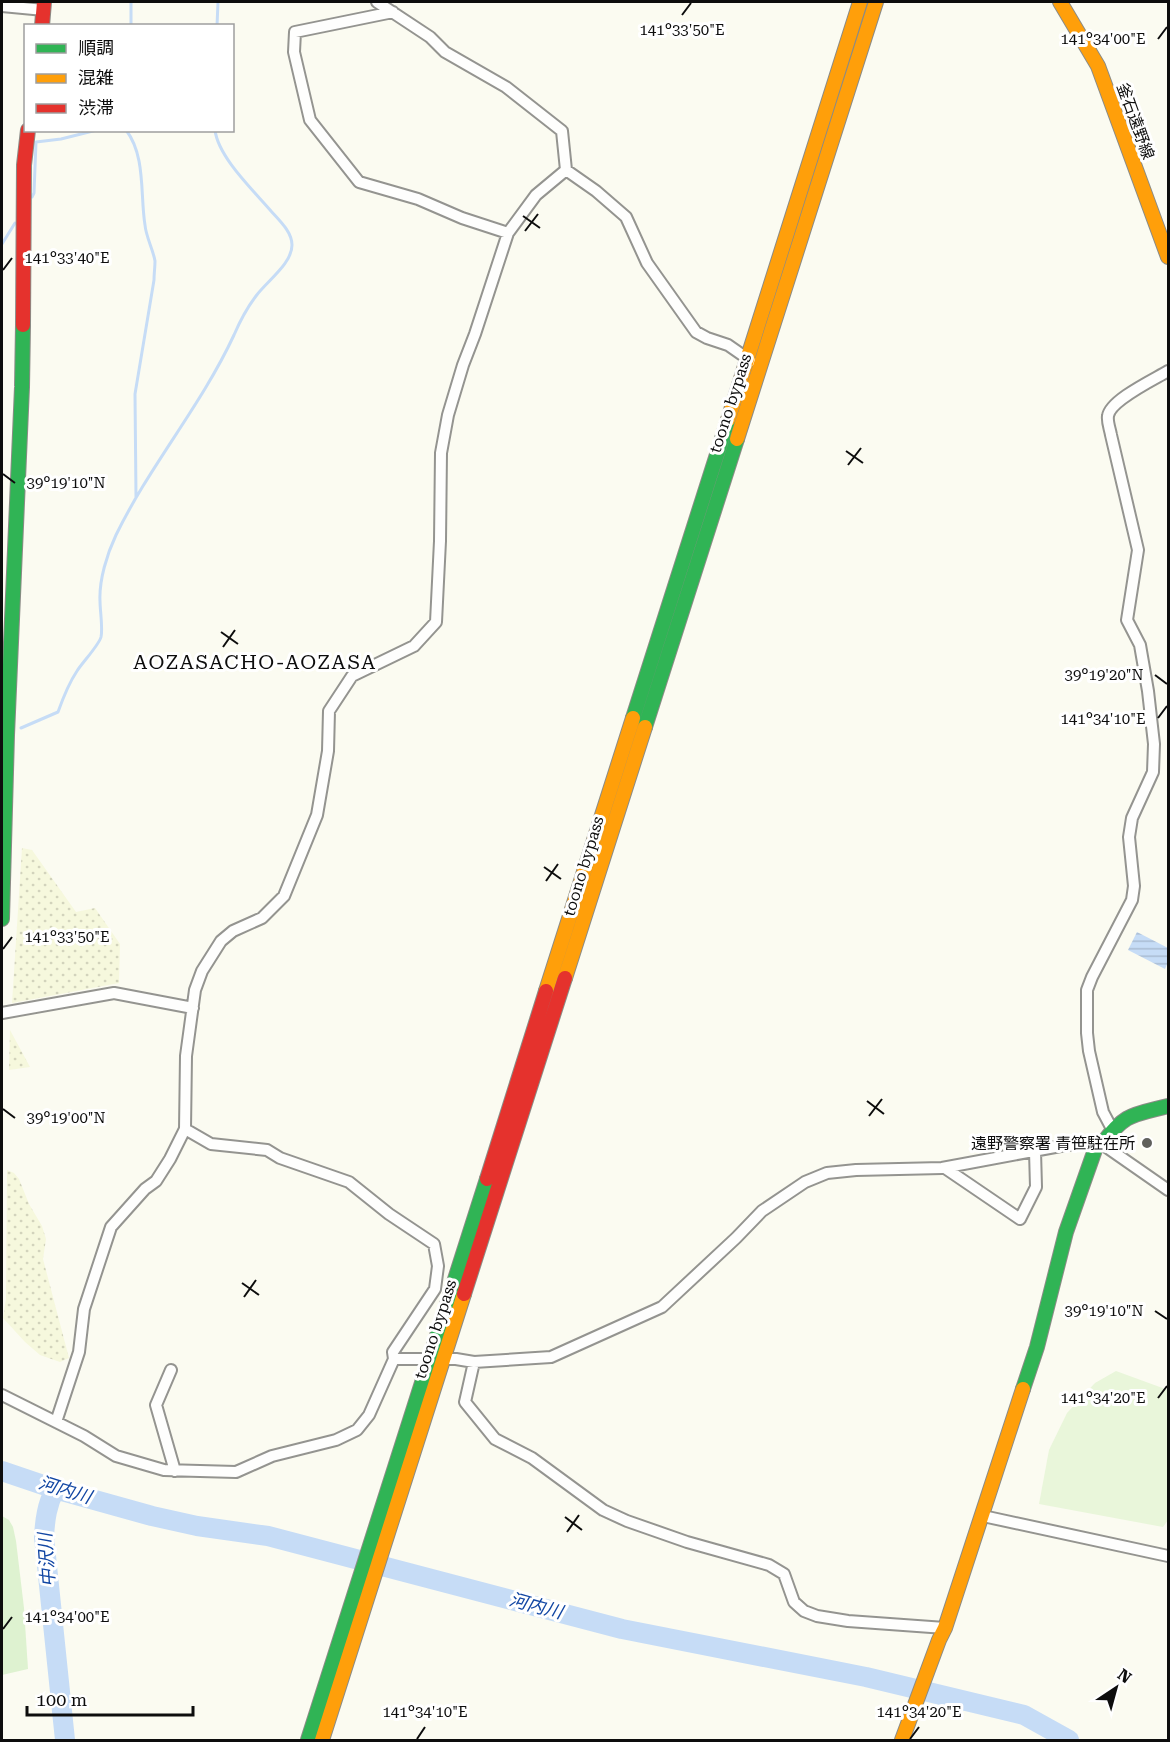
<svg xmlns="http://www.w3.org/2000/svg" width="1170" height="1742" viewBox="0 0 1170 1742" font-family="'Roboto Serif','Noto Sans JP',serif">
  <defs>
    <pattern id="farmland-dots" width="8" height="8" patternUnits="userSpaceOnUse" patternTransform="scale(1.5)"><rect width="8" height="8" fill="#f6f8dd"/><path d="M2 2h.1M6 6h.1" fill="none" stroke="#d2d3bc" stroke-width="1.8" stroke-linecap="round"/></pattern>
    <pattern id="water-rules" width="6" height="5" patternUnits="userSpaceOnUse" patternTransform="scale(1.5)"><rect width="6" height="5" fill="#c6dcf6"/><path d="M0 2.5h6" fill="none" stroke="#a9bcd2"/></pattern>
  </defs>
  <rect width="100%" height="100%" fill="#fbfbf1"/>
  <path fill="url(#farmland-dots)" d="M 22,848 L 32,850 L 76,912 L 95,908 L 120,944 L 119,983 L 12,1003 Z
    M 10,1030 L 30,1067 L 9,1070 Z
    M 7,1170 L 14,1173 L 19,1179 L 29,1204 L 42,1226 L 46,1239 L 43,1259 L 69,1358 L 60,1362 L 40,1355 L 25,1342 L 3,1318 L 6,1299 Z"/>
  <path fill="#def2d0" d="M 2,1516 L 9,1520 L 13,1527 L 16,1541 L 24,1608 L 28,1669 L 2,1675 Z"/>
  <path fill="#e9f6da" d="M 1116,1371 L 1168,1390 L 1168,1520 L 1163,1527 L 1039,1504 L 1049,1450 L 1067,1413 L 1095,1383 Z"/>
  <path fill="url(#water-rules)" d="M 1137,932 L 1168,948 L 1168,962 L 1165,969 L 1128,950 Z"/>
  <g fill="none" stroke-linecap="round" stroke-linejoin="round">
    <path stroke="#c6dcf6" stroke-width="3" d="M 131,26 L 131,2
      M 217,26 L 218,2
      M 126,130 C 146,156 140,195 145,225 C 146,237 153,249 155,261 C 155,267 154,274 154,280 L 135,394 L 136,497
      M 32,197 L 34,193 L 36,142 L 61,139 L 97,130
      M 2,244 L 15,223
      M 21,728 L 58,712 C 63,698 69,683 77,671 C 82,663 99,645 101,637 C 103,628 100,611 100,601 C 99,580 107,554 116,535 C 150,465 201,406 234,335 C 240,321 247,308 256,296 C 267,281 292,264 292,245 C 292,232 280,221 271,211 C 254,191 218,157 215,130"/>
    <path stroke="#c6dcf6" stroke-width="20" d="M 2,1471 L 55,1489 L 152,1516 L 197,1526 L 268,1536 L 622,1629 L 866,1677 L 1024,1715 L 1069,1740
      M 55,1489 C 47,1505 45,1519 44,1537 L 65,1740"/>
    <defs>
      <path id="street" d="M 377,2 L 430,37 L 445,52 L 506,87 L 562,131 L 566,170 L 596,191 L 626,217 L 647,263 L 696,332 L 707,338 L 728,345 L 751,361
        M 2,6 L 44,10
        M 393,12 L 295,32 L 294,52 L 310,120 L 359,182 L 418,199 L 462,218 L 508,233
        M 2,1013 L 114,993 L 193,1008
        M 1112,1129 L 1103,1112 L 1089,1051 L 1087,1033 L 1087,990 L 1092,977 L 1132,900 L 1134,886 L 1129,837 L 1132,818 L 1153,772 L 1154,744 L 1148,691 L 1140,645 L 1127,620 L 1138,550 L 1111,435 C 1110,429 1107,422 1108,416 C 1110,400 1155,379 1168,371
        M 1102,1144 L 1168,1190
        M 945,1168 L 1020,1219 L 1036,1187 L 1035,1151
        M 394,1359 L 456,1359 L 474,1362 L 551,1357 L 662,1307 L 736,1238 L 762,1211 L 805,1182 L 827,1173 L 856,1170 L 942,1168 L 1066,1145 L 1097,1144
        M 474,1362 L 465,1402 L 495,1439 L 532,1458 L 603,1510 L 627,1521 L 687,1542 L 769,1565 L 784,1574 L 794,1602 L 804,1611 L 817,1616 L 848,1621 L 945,1628
        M 171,1370 L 156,1405 L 175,1471
        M 2,1395 L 84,1436 L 116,1456 L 164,1470 L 236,1472 L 272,1456 L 336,1440 L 357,1430 L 369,1415 L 394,1359 L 393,1352 L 435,1289 L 438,1266 L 434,1244 L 389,1214 L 349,1182 L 280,1158 L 267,1150 L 211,1144 L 185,1129
        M 56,1422 L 79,1352 L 84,1309 L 111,1227 L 145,1189 L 156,1181 L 170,1159 L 185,1129 L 186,1056 L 195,990 L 202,971 L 221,941 L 233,931 L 262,918 L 284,896 L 317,815 L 328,751 L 329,711 L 352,676 L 414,646 L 436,622 L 440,541 L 441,453 L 448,415 L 463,365 L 475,334 L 508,233 L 536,195 L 566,170
        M 983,1516 L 1168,1556"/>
      <path id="fast" d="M 633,718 L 728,420
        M 645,727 L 737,439
        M 2,919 L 7,735 L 22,387 L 23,325
        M 1023,1389 L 1037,1347 L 1066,1232 L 1097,1144 L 1102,1144 C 1125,1113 1133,1115 1168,1106
        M 308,1740 L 487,1179"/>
      <path id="slow" d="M 1060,2 L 1098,66 L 1168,257
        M 728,420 L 860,2
        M 737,439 L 876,2
        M 565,978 L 645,727
        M 546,991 L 633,718
        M 322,1740 L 464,1294
        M 902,1740 L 939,1640 L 945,1628 L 1023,1389"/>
      <path id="jam" d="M 42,26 L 44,2
        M 23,325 L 24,165 L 28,130
        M 487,1179 L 546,991
        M 464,1294 L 565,978"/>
    </defs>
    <use href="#street" stroke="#949490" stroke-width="14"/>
    <use href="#fast" stroke="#8b8b86" stroke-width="16"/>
    <use href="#slow" stroke="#8b8b86" stroke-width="16"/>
    <use href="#jam" stroke="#8b8b86" stroke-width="16"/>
    <use href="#street" stroke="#fefefd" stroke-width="10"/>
    <use href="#fast" stroke="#30b455" stroke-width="14"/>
    <use href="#slow" stroke="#ff9f0a" stroke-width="14"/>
    <use href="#jam" stroke="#e5322d" stroke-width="14"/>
  </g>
  <path fill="none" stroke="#0d0d0d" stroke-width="2" d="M 682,15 L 691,3M 1158,39 L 1167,27M 523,216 L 540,228M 525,231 L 538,214M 3,270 L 12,258M 846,451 L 863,463M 848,465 L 861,448M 3,474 L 15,483M 221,632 L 238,644M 223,647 L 235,630M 1155,675 L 1167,684M 1158,718 L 1167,706M 544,867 L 561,879M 546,881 L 558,864M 3,949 L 12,937M 867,1101 L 884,1114M 3,1109 L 15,1118M 869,1116 L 882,1099M 242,1283 L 259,1295M 244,1297 L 256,1280M 1155,1311 L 1167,1319M 1158,1398 L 1167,1386M 565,1517 L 582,1530M 567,1532 L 579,1515M 3,1629 L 12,1617M 417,1739 L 425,1727M 910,1739 L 919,1727"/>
  <circle fill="#60605d" stroke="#fff" stroke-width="2" cx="1147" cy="1143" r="6"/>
  <g text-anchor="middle" stroke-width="6" stroke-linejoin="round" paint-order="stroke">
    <g font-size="16" fill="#0d0d0d" stroke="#fff">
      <text transform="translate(1136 121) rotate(70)" y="6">釜石遠野線</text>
      <text transform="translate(730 403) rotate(-72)" y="6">toono bypass</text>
      <text transform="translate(583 866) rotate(-73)" y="6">toono bypass</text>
      <text transform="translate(435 1329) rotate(-72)" y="6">toono bypass</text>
    </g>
    <g font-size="16" fill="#0d0d0d" stroke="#fff" text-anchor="end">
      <text x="1135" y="1149">遠野警察署 青笹駐在所</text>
    </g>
    <g font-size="18" font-style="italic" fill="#1146a3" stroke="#fff">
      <text transform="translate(65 1490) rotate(17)" y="6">河内川</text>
      <text transform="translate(47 1560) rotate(-94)" y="6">中沢川</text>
      <text transform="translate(536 1606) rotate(15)" y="6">河内川</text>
    </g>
    <g font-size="20" letter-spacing="1.5" fill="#0d0d0d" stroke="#fff">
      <text x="255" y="669">AOZASACHO-AOZASA</text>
    </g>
  </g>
  <g font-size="15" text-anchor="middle" fill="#0d0d0d" stroke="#fff" stroke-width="6" stroke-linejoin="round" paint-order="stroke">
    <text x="682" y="35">141°33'50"E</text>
    <text x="1103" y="44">141°34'00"E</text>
    <text x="67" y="263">141°33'40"E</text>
    <text x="66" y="488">39°19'10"N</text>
    <text x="1104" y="680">39°19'20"N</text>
    <text x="1103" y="724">141°34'10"E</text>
    <text x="67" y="942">141°33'50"E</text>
    <text x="66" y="1123">39°19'00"N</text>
    <text x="1104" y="1316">39°19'10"N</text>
    <text x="1103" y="1403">141°34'20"E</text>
    <text x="67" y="1622">141°34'00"E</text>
    <text x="425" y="1717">141°34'10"E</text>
    <text x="919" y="1717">141°34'20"E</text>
  </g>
  <rect width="1170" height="1742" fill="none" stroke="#0d0d0d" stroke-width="6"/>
  <rect x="24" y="24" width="210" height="108" fill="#ffffff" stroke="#9e9e9e" stroke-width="1.5"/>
  <rect x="36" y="44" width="30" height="9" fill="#30b455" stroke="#9e9e9e" stroke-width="1.5"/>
  <text x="78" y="54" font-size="18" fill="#0d0d0d">順調</text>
  <rect x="36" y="74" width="30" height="9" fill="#ff9f0a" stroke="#9e9e9e" stroke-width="1.5"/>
  <text x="78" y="84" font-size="18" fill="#0d0d0d">混雑</text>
  <rect x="36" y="104" width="30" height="9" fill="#e5322d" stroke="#9e9e9e" stroke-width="1.5"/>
  <text x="78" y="114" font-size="18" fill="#0d0d0d">渋滞</text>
  <g transform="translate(1116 1688) rotate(36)" stroke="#ffffff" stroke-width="4.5" paint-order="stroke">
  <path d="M0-4.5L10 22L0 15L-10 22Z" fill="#0d0d0d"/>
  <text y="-9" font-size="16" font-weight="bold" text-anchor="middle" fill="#0d0d0d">N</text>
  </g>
  <path d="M27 1706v9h166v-9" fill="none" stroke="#0d0d0d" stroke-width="3"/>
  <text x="36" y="1706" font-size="18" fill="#0d0d0d" stroke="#ffffff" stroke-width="4.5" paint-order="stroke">100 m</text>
</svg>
